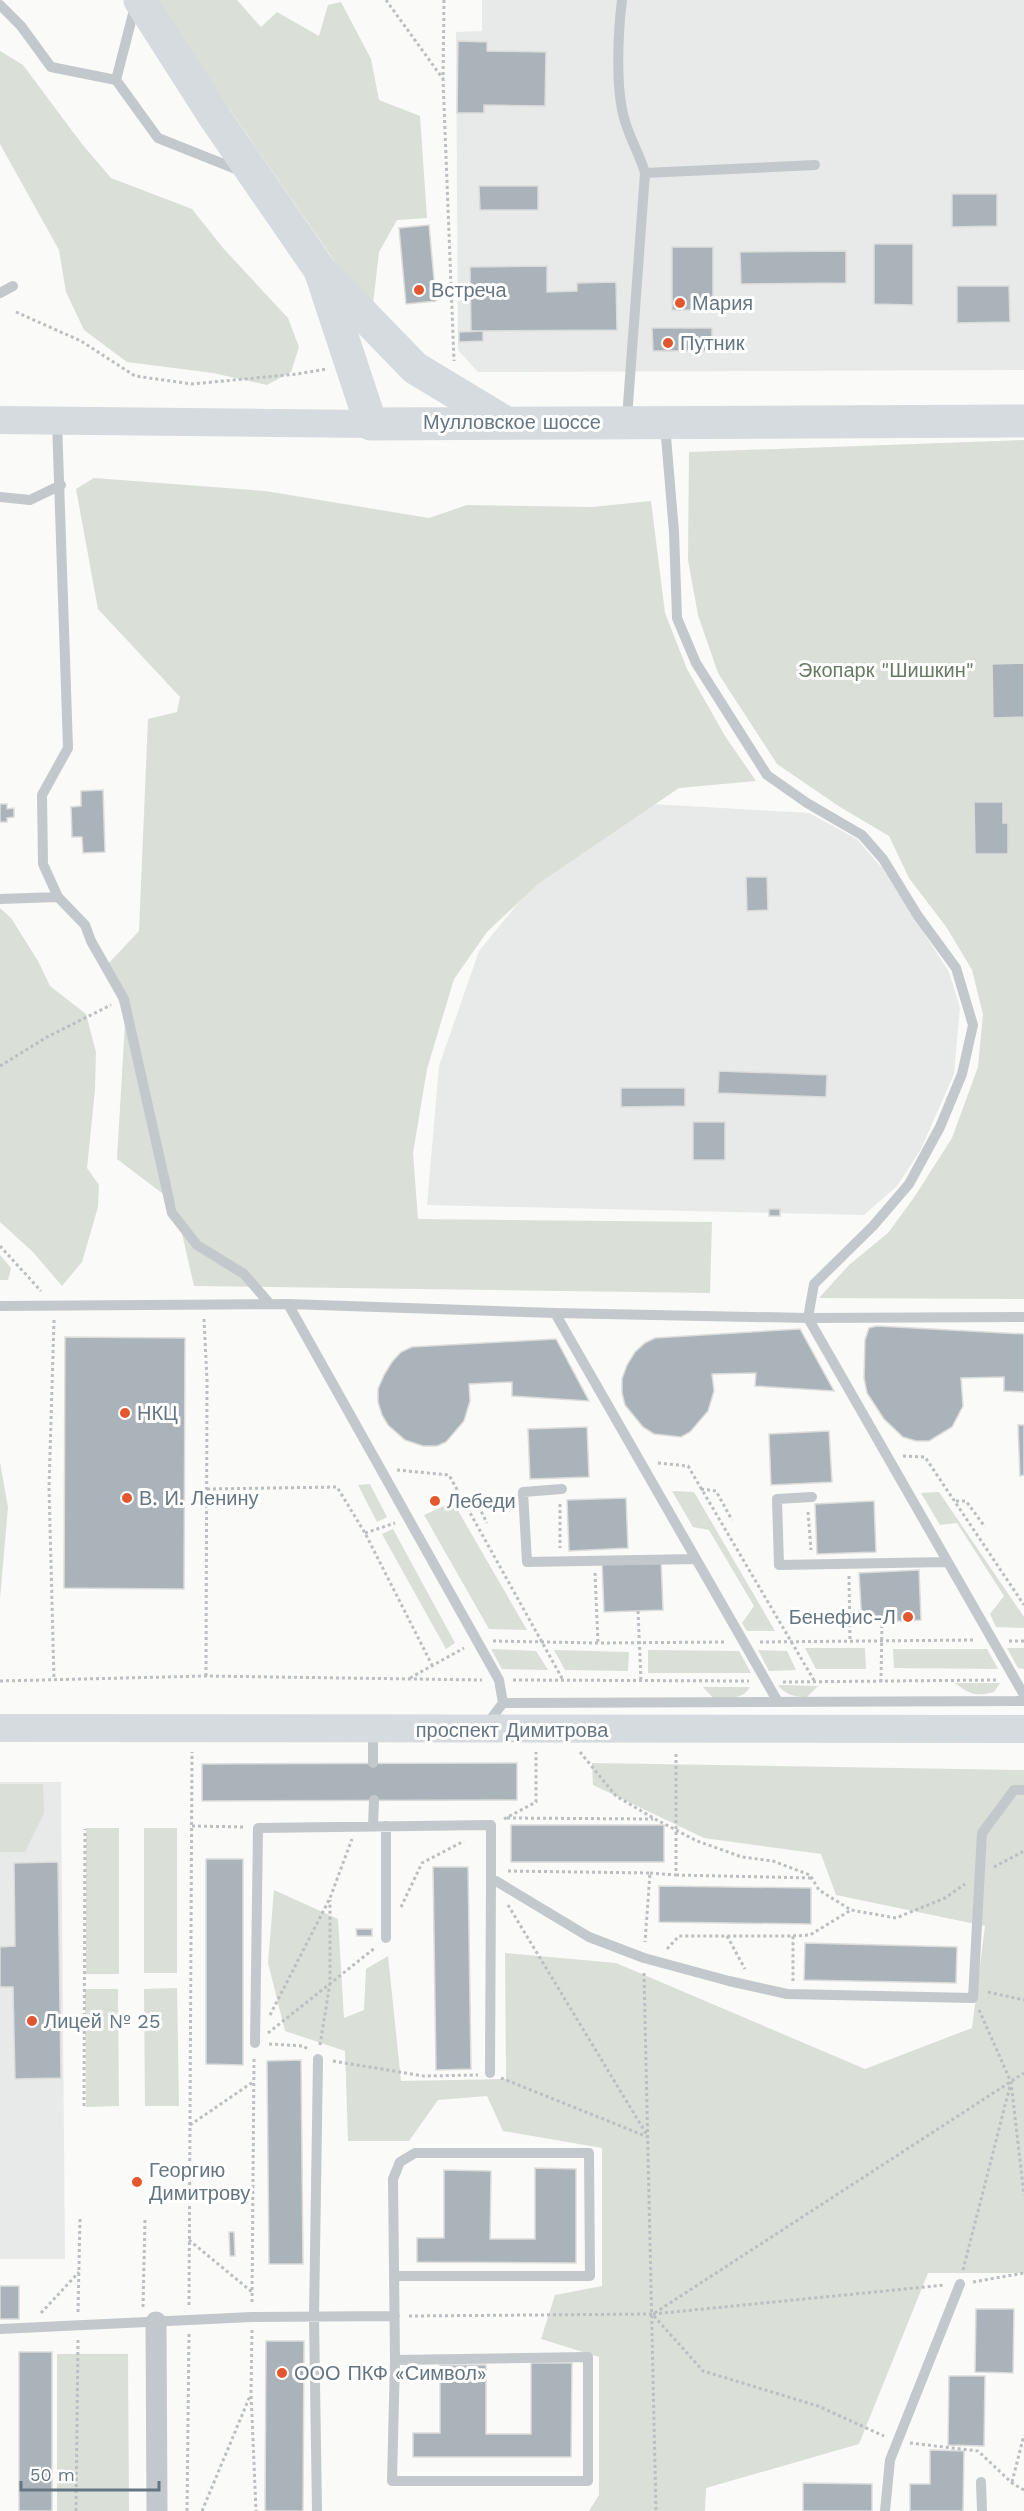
<svg xmlns="http://www.w3.org/2000/svg" width="1024" height="2511" viewBox="0 0 1024 2511" font-family="'Work Sans',sans-serif">
  <rect width="100%" height="100%" fill="#fafaf8"/>
  <path fill="#e8e9e9" d="M 482,0 L 1024,0 L 1024,370 L 478,372 L 458,350 L 456,32 L 482,31 Z
    M 602,801 L 809,813 L 857,839 L 882,868 L 949,972 L 960,1008 L 954,1074 L 921,1149 L 897,1186 L 864,1215 L 427,1205 L 439,1066 L 479,951 Z
    M 0,1782 L 61,1782 L 65,2259 L 0,2259 Z"/>
  <path fill="#dadfd7" d="M 154,0 L 237,0 L 261,27 L 277,12 L 319,36 L 328,5 L 341,2 L 371,59 L 379,100 L 420,116 L 427,218 L 397,220 L 379,252 L 373,305 L 362,301 Z
    M 0,51 L 23,65 L 82,144 L 111,178 L 192,209 L 223,248 L 288,318 L 299,347 L 291,372 L 267,385 L 213,373 L 127,362 L 84,330 L 66,292 L 59,250 L 0,144 Z
    M 1024,440 L 1024,1299 L 819,1298 L 849,1265 L 888,1233 L 915,1196 L 952,1138 L 978,1067 L 983,1014 L 972,970 L 947,928 L 909,878 L 889,836 L 840,807 L 777,764 L 718,673 L 698,615 L 688,560 L 689,452 Z
    M 94,478 L 265,491 L 429,518 L 467,505 L 592,507 L 651,501 L 665,613 L 687,669 L 725,736 L 756,781 L 679,788 L 539,883 L 487,932 L 454,979 L 427,1069 L 413,1153 L 418,1219 L 712,1222 L 710,1293 L 194,1286 L 175,1203 L 117,1159 L 125,1023 L 108,964 L 139,931 L 148,719 L 177,712 L 180,697 L 98,609 L 76,489 Z
    M 0,908 L 11,918 L 38,961 L 50,986 L 86,1014 L 96,1052 L 95,1089 L 87,1168 L 99,1185 L 98,1207 L 82,1262 L 62,1286 L 33,1252 L 0,1222 Z
    M 0,1255 L 11,1268 L 8,1280 L 0,1280 Z
    M 0,1462 L 8,1507 L 0,1599 Z
    M 370,1484 L 387,1517 L 377,1522 L 358,1485 Z
    M 672,1491 L 694,1492 L 775,1631 L 747,1631 L 742,1623 L 754,1606 L 709,1530 L 693,1527 Z
    M 939,1492 L 1024,1617 L 1024,1628 L 996,1627 L 990,1614 L 1004,1596 L 957,1523 L 940,1525 L 921,1493 Z
    M 453,1502 L 527,1630 L 489,1629 L 424,1515 Z
    M 393,1529 L 455,1643 L 446,1649 L 382,1534 Z
    M 805,1648 L 865,1648 L 866,1669 L 816,1669 Z
    M 1007,1648 L 1024,1648 L 1024,1669 L 1018,1668 Z
    M 491,1649 L 536,1651 L 548,1670 L 502,1669 Z
    M 893,1649 L 987,1649 L 998,1669 L 894,1668 Z
    M 554,1650 L 629,1652 L 628,1671 L 565,1670 Z
    M 648,1650 L 739,1651 L 751,1673 L 648,1673 Z
    M 758,1650 L 787,1651 L 796,1670 L 769,1671 Z
    M 955,1683 L 1000,1683 L 994,1692 C 976,1697 969,1694 955,1683 Z
    M 778,1685 L 818,1686 L 807,1697 C 795,1697 785,1695 778,1685 Z
    M 703,1687 L 750,1687 C 743,1700 727,1698 713,1698 Z
    M 592,1763 L 1024,1770 L 1024,2273 L 928,2273 L 859,2444 L 706,2488 L 705,2511 L 589,2511 L 599,2495 L 599,2357 L 541,2339 L 555,2295 L 602,2286 L 602,2148 L 503,2131 L 487,2096 L 438,2100 L 409,2141 L 348,2141 L 345,2051 L 285,2031 L 268,1963 L 274,1890 L 338,1919 L 344,2018 L 364,2010 L 366,1969 L 388,1956 L 401,2081 L 506,2079 L 505,1953 L 616,1963 L 865,2069 L 972,2028 L 985,1926 L 836,1895 L 821,1854 L 704,1838 L 593,1785 Z
    M 0,1784 L 43,1784 L 44,1813 L 25,1852 L 0,1852 Z
    M 86,1828 L 119,1828 L 119,1974 L 86,1974 Z
    M 144,1828 L 177,1828 L 177,1973 L 144,1973 Z
    M 177,1988 L 179,2106 L 145,2106 L 144,1989 Z
    M 85,1989 L 118,1989 L 119,2106 L 86,2107 Z
    M 57,2354 L 128,2354 L 129,2511 L 57,2511 Z"/>
  <path fill="#aab3b9" stroke="#dcdcda" stroke-width="1.5" d="M 458,41 L 487,42 L 487,51 L 546,52 L 545,106 L 484,105 L 484,113 L 457,113 Z
    M 479,186 L 538,186 L 538,210 L 480,210 Z
    M 952,194 L 997,194 L 997,226 L 952,227 Z
    M 429,225 L 436,301 L 406,304 L 399,228 Z
    M 874,244 L 913,244 L 913,305 L 874,304 Z
    M 672,247 L 713,247 L 713,310 L 672,310 Z
    M 846,251 L 846,283 L 741,284 L 740,252 Z
    M 547,266 L 547,292 L 577,291 L 577,283 L 616,282 L 617,330 L 471,331 L 470,267 Z
    M 957,286 L 1009,286 L 1010,322 L 957,323 Z
    M 652,328 L 712,328 L 712,351 L 653,351 Z
    M 483,331 L 483,341 L 459,342 L 459,332 Z
    M 1024,663 L 1024,717 L 993,718 L 992,664 Z
    M 103,790 L 105,852 L 83,853 L 82,837 L 72,837 L 71,807 L 81,806 L 81,791 Z
    M 974,802 L 1003,802 L 1003,823 L 1008,823 L 1008,854 L 975,854 Z
    M 0,804 L 7,804 L 7,809 L 14,808 L 14,817 L 7,818 L 7,822 L 0,822 Z
    M 746,877 L 767,877 L 768,910 L 747,911 Z
    M 719,1071 L 827,1075 L 826,1097 L 718,1093 Z
    M 621,1088 L 685,1088 L 685,1106 L 621,1107 Z
    M 693,1122 L 725,1122 L 725,1160 L 693,1160 Z
    M 769,1209 L 780,1209 L 780,1216 L 769,1216 Z
    M 877,1326 L 1024,1334 L 1024,1392 L 1004,1391 L 1004,1377 L 961,1378 L 963,1406 L 952,1427 L 929,1441 L 916,1441 L 903,1437 L 884,1419 L 867,1393 L 864,1378 L 865,1340 L 869,1328 Z
    M 800,1329 L 834,1391 L 755,1386 L 756,1373 L 712,1374 L 714,1391 L 708,1411 L 690,1432 L 681,1437 L 654,1434 L 643,1427 L 625,1405 L 622,1393 L 622,1379 L 627,1365 L 635,1352 L 645,1343 L 655,1338 Z
    M 65,1337 L 185,1338 L 184,1589 L 64,1588 Z
    M 556,1339 L 589,1401 L 512,1396 L 512,1382 L 469,1384 L 470,1401 L 464,1421 L 446,1442 L 437,1446 L 423,1446 L 405,1440 L 388,1425 L 382,1415 L 378,1402 L 378,1389 L 384,1375 L 392,1362 L 401,1352 L 412,1347 Z
    M 1018,1425 L 1024,1425 L 1024,1475 L 1020,1476 Z
    M 587,1427 L 589,1477 L 530,1479 L 528,1429 Z
    M 829,1431 L 832,1482 L 771,1485 L 769,1434 Z
    M 626,1498 L 628,1548 L 569,1551 L 567,1500 Z
    M 874,1501 L 876,1552 L 817,1554 L 815,1504 Z
    M 661,1560 L 663,1610 L 604,1612 L 602,1562 Z
    M 919,1570 L 921,1620 L 862,1623 L 859,1573 Z
    M 517,1763 L 517,1800 L 202,1801 L 202,1764 Z
    M 511,1825 L 664,1825 L 664,1862 L 511,1862 Z
    M 206,1859 L 243,1859 L 243,2065 L 206,2064 Z
    M 58,1862 L 61,2078 L 15,2079 L 13,1987 L 0,1987 L 0,1947 L 15,1946 L 14,1863 Z
    M 433,1867 L 468,1867 L 471,2069 L 436,2070 Z
    M 659,1886 L 811,1888 L 811,1924 L 659,1922 Z
    M 356,1929 L 372,1929 L 372,1936 L 357,1936 Z
    M 805,1943 L 957,1947 L 956,1983 L 804,1980 Z
    M 301,2060 L 303,2264 L 269,2264 L 267,2061 Z
    M 535,2168 L 576,2169 L 576,2263 L 417,2262 L 417,2238 L 444,2238 L 444,2170 L 491,2171 L 490,2239 L 535,2239 Z
    M 229,2232 L 234,2232 L 235,2256 L 230,2256 Z
    M 0,2286 L 19,2286 L 19,2319 L 0,2319 Z
    M 976,2309 L 1014,2309 L 1013,2373 L 975,2372 Z
    M 266,2341 L 304,2341 L 303,2511 L 265,2511 Z
    M 19,2352 L 52,2352 L 52,2511 L 19,2511 Z
    M 531,2363 L 572,2363 L 571,2457 L 413,2457 L 413,2433 L 440,2433 L 440,2365 L 486,2365 L 486,2434 L 531,2434 Z
    M 949,2376 L 985,2376 L 984,2446 L 948,2445 Z
    M 930,2450 L 964,2451 L 963,2511 L 910,2511 L 910,2484 L 930,2484 Z
    M 803,2483 L 872,2484 L 872,2511 L 803,2511 Z"/>
  <g fill="none" stroke-linecap="round" stroke-linejoin="round">
    <path stroke="#bbbfc2" stroke-width="3" stroke-dasharray="3 3" stroke-linecap="butt" d="M 386,0 L 443,79
      M 444,0 L 443,79 L 454,361
      M 16,312 L 81,341 L 135,376 L 192,384 L 297,374 L 326,369
      M 0,1066 L 47,1037 L 111,1005
      M 0,1246 L 41,1291
      M 204,1319 L 207,1381 L 206,1676
      M 54,1320 L 49,1487 L 54,1679
      M 903,1456 L 925,1457 L 1024,1605
      M 658,1463 L 688,1466 L 815,1682
      M 397,1470 L 449,1475 L 563,1680
      M 207,1489 L 337,1487 L 365,1533 L 432,1665
      M 701,1489 L 716,1491 L 732,1520
      M 956,1501 L 966,1501 L 985,1527
      M 464,1502 L 476,1501 L 487,1523
      M 560,1504 L 560,1548
      M 808,1512 L 811,1550
      M 365,1533 L 395,1523
      M 595,1573 L 598,1643
      M 849,1576 L 850,1641
      M 638,1611 L 641,1681
      M 493,1641 L 598,1643 L 726,1642
      M 1009,1641 L 1024,1641
      M 760,1642 L 975,1640
      M 410,1678 L 464,1648
      M 513,1680 L 749,1681
      M 0,1681 L 206,1676 L 482,1680
      M 783,1682 L 998,1680
      M 881,1682 L 882,1622
      M 580,1752 L 616,1796 L 655,1819 L 697,1841 L 742,1857 L 773,1861 L 810,1875 L 819,1890 L 851,1910 L 896,1918 L 945,1898 L 965,1884
      M 507,1818 L 653,1819
      M 504,1819 L 536,1802 L 536,1752
      M 192,1826 L 245,1827
      M 994,1867 L 1024,1851
      M 508,1871 L 650,1873 L 645,1942
      M 650,1873 L 676,1875 L 676,1752
      M 676,1875 L 812,1878
      M 508,1905 L 647,2135
      M 401,1907 L 422,1863 L 464,1841
      M 727,1936 L 745,1969
      M 793,1936 L 810,1935 L 851,1910
      M 667,1949 L 679,1936 L 793,1936 L 793,1981
      M 644,1973 L 656,2511
      M 988,1992 L 1024,2000
      M 979,2010 L 1011,2082 L 1024,2195
      M 270,2015 L 330,1898 L 352,1839
      M 268,2033 L 376,1947
      M 269,2044 L 304,2046 L 309,2051
      M 320,2045 L 330,1983 L 330,1900
      M 333,2061 L 424,2076 L 478,2075
      M 501,2078 L 648,2137
      M 84,2106 L 85,1829
      M 190,2125 L 253,2082
      M 189,2240 L 252,2292
      M 963,2270 L 1011,2082
      M 973,2282 L 1024,2273
      M 252,2302 L 254,2057
      M 189,2305 L 192,1752
      M 143,2307 L 145,2219
      M 78,2312 L 80,2218
      M 41,2313 L 79,2272
      M 653,2314 L 945,2285
      M 409,2316 L 653,2314 L 1024,2073
      M 654,2316 L 703,2371 L 818,2406 L 884,2436
      M 252,2330 L 251,2393 L 256,2511
      M 910,2443 L 978,2451 L 1012,2483 L 1024,2490
      M 1012,2482 L 1024,2435
      M 76,2511 L 78,2340
      M 187,2511 L 189,2333
      M 202,2511 L 250,2396"/>
    <path stroke="#c3c8cc" stroke-width="10" d="M 622,0 C 618,32 615,90 625,121 C 630,139 640,155 645,173 L 627,418
      M 0,5 L 21,26 L 51,67 L 116,80 L 158,138 L 241,171
      M 116,80 L 135,6
      M 645,173 L 815,165
      M 0,293 L 13,286
      M 57,421 L 68,748 L 42,795 L 43,864 L 58,897 L 85,925 L 91,941 L 124,999 L 172,1213 L 197,1245 L 244,1274 L 270,1304
      M 665,425 L 674,532 L 677,618 L 696,663 L 767,775 L 807,803 L 862,835 L 883,859 L 918,916 L 956,968 L 973,1025 L 962,1074 L 940,1127 L 909,1184 L 873,1226 L 814,1284 L 808,1318 L 1024,1695
      M 0,497 L 30,500 L 61,485
      M 0,899 L 58,897
      M 288,1304 L 499,1680 L 503,1703
      M 0,1306 L 288,1304 L 555,1313 L 808,1318 L 1024,1317
      M 555,1313 L 778,1702
      M 562,1489 L 523,1492 L 527,1562 L 696,1559
      M 812,1497 L 777,1499 L 779,1565 L 947,1562
      M 487,1724 L 503,1703 L 1024,1701
      M 373,1763 L 373,1730
      M 373,1826 L 374,1800
      M 386,1826 L 386,1938
      M 255,2043 L 258,1828 L 491,1825 L 491,1878 L 589,1937 L 644,1958 L 729,1981 L 787,1994 L 973,1998 L 982,1833 L 1014,1790 L 1024,1790
      M 490,2073 L 491,1878
      M 0,2329 L 252,2317 L 395,2316
      M 395,2360 L 588,2357 L 588,2481 L 392,2481 L 395,2360 L 393,2179 L 400,2162 L 415,2153 L 589,2153 L 590,2276 L 395,2276
      M 981,2482 L 982,2511
      M 317,2511 L 314,2317 L 318,2059
      M 885,2511 L 890,2460 L 960,2284"/>
    <path stroke="#c3c8cc" stroke-width="21" d="M 156,2322 L 157,2511"/>
    <path stroke="#d6dbdf" stroke-width="28" d="M 0,420 L 371,424
      M 0,1728 L 1024,1729"/>
    <path stroke="#d6dbdf" stroke-width="33" d="M 140,0 L 216,119 L 320,270 L 415,368 L 503,421
      M 320,270 L 371,424 L 1024,421"/>
  </g>
  <g fill="#e4572e" stroke="#fff" stroke-width="2">
    <circle cx="419" cy="290" r="6"/>
    <circle cx="680" cy="303" r="6"/>
    <circle cx="668" cy="343" r="6"/>
    <circle cx="125" cy="1413" r="6"/>
    <circle cx="127" cy="1498" r="6"/>
    <circle cx="435" cy="1501" r="6"/>
    <circle cx="908" cy="1617" r="6"/>
    <circle cx="32" cy="2021" r="6"/>
    <circle cx="137" cy="2182" r="6"/>
    <circle cx="282" cy="2373" r="6"/>
  </g>
  <g text-anchor="middle" stroke-width="6" stroke-linejoin="round" paint-order="stroke">
    <g font-size="20" fill="#657683" stroke="#fff" text-anchor="start">
      <text x="431" y="297">Встреча</text>
      <text x="692" y="310">Мария</text>
      <text x="680" y="350">Путник</text>
      <text x="137" y="1420">НКЦ</text>
      <text x="139" y="1505">В. И. Ленину</text>
      <text x="447" y="1508">Лебеди</text>
      <text x="896" y="1624" text-anchor="end">Бенефис-Л</text>
      <text x="44" y="2028">Лицей № 25</text>
      <text x="149" y="2177">Георгию<tspan x="149" dy="23">Димитрову</tspan></text>
      <text x="294" y="2380">ООО ПКФ «Символ»</text>
    </g>
    <g font-size="20" fill="#657683" stroke="#fff">
      <text x="512" y="429">Мулловское шоссе</text>
      <text x="512" y="1737">проспект Димитрова</text>
    </g>
    <g font-size="20" fill="#687a64" stroke="#fff">
      <text x="886" y="677">Экопарк "Шишкин"</text>
    </g>
  </g>
  <path d="M21 2481v9h138v-9" fill="none" stroke="#657683" stroke-width="3"/>
  <text x="30" y="2481" font-size="18" fill="#657683" stroke="#ffffff" stroke-width="4.5" paint-order="stroke">50 m</text>
</svg>
